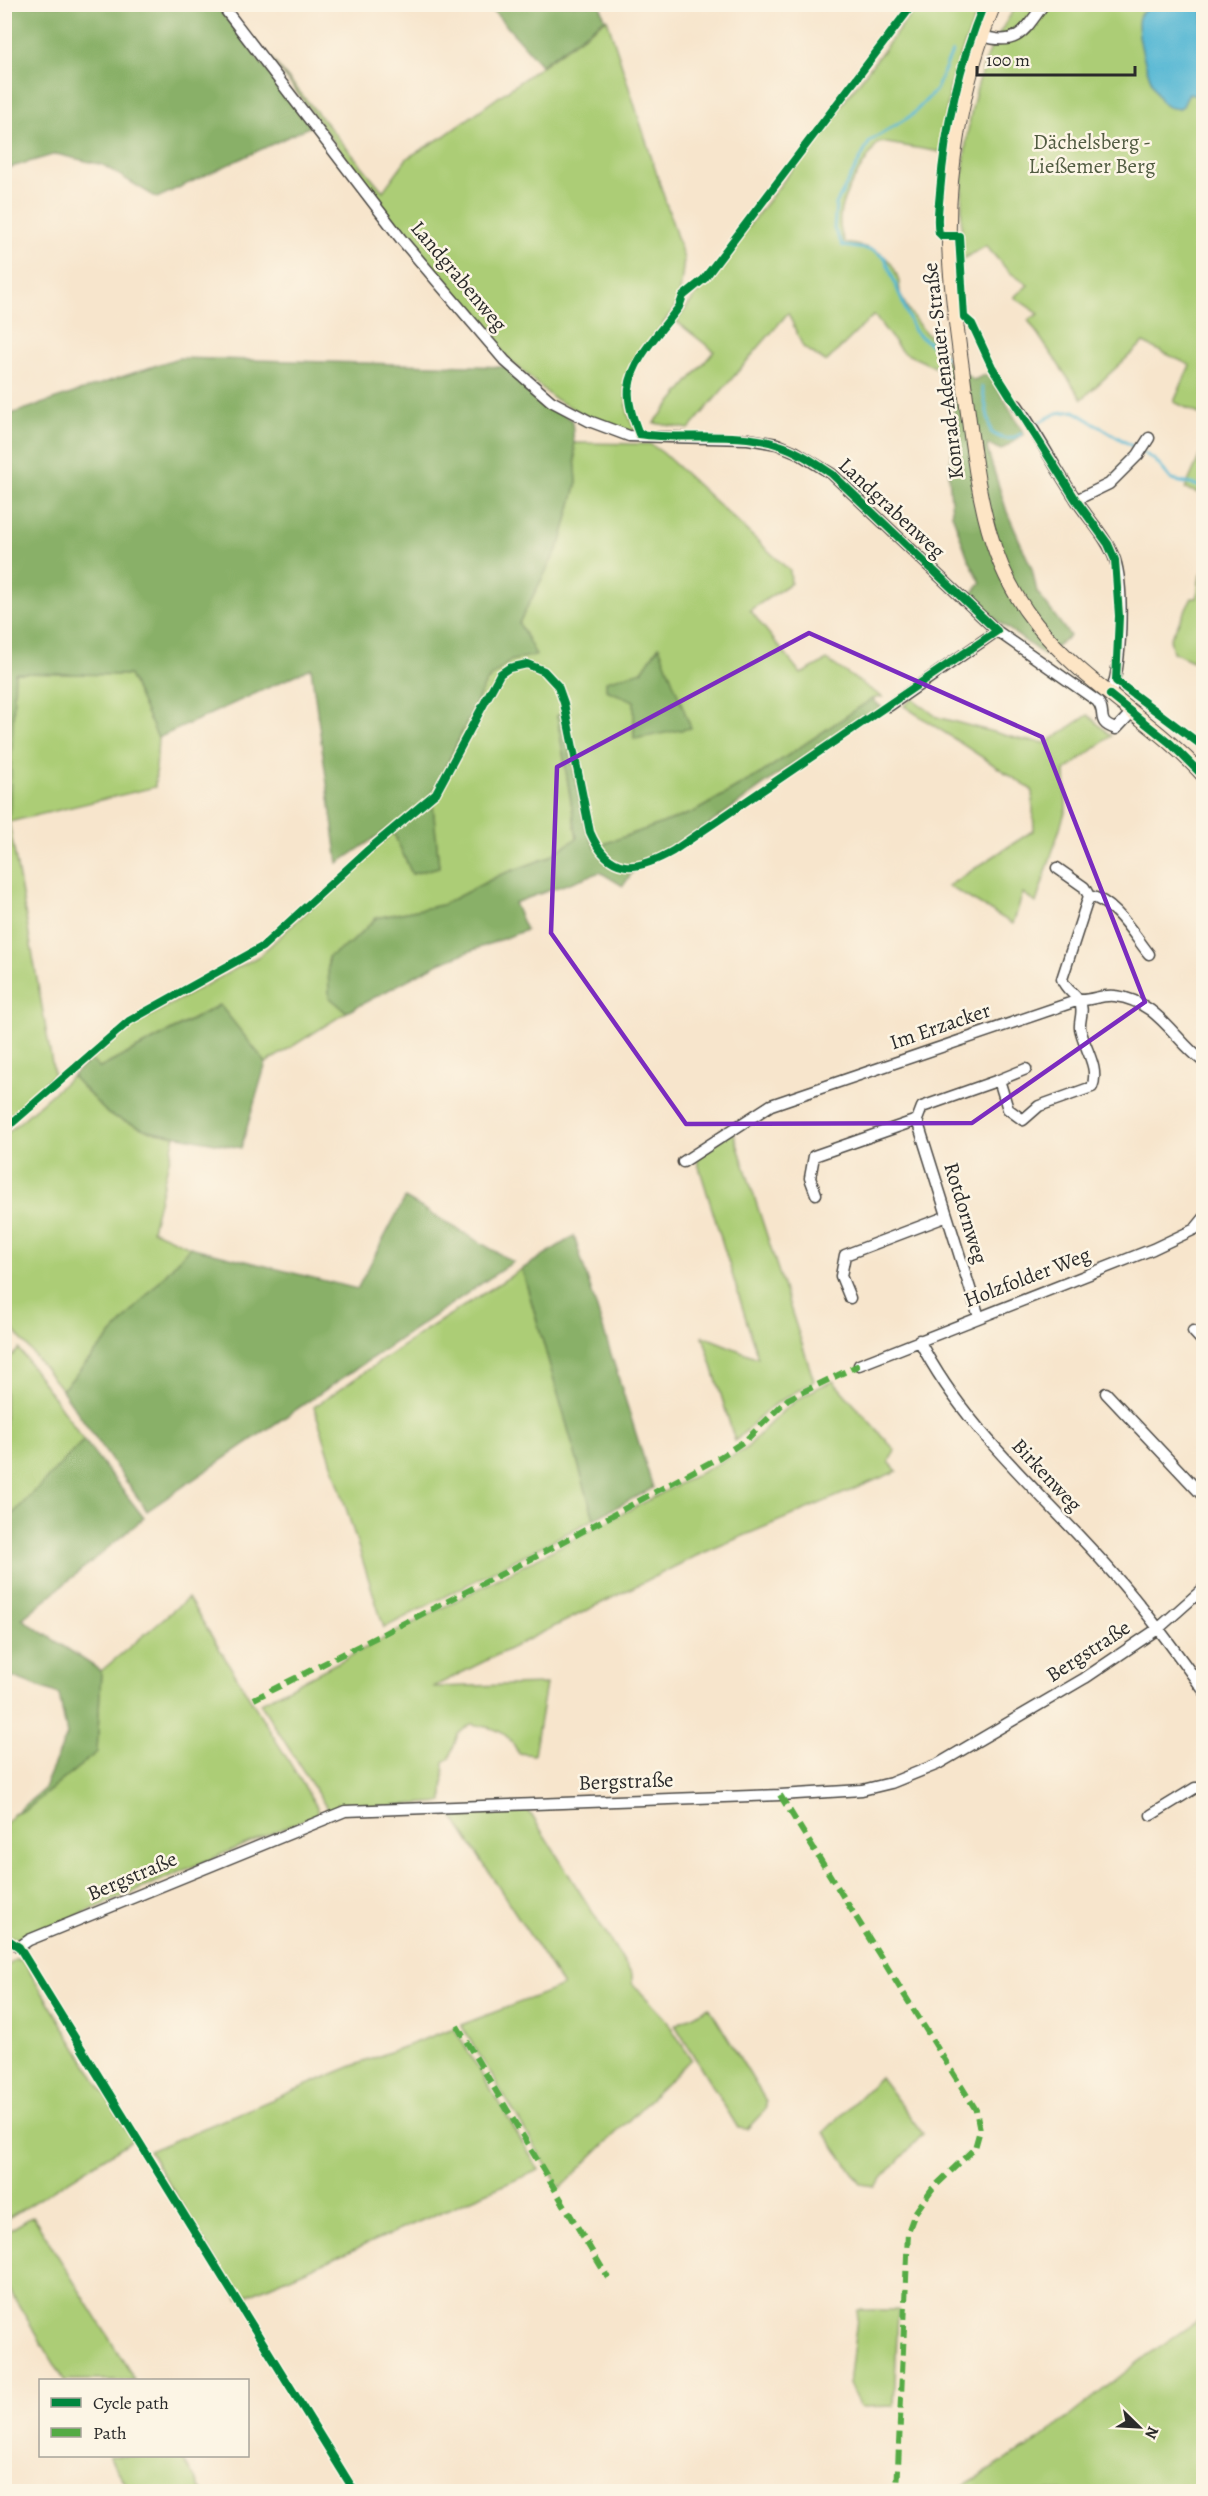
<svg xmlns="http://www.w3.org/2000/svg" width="1208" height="2496" viewBox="0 0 1208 2496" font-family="Alegreya,serif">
  <rect width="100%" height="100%" fill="#fcf5e5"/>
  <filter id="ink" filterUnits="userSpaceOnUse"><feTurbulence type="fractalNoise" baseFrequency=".0167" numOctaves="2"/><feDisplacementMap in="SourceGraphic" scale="12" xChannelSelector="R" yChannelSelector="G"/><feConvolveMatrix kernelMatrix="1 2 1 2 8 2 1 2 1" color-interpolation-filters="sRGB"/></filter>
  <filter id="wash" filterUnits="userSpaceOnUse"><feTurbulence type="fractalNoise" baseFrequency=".008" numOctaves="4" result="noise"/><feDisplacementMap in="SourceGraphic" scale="24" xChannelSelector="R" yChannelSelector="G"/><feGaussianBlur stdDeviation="1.35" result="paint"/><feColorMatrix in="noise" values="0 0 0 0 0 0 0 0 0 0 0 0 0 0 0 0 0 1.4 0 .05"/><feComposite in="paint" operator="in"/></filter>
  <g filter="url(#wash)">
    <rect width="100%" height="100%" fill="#f7e5cc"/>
    <path fill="#accd76" stroke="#6c7c50" stroke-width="1.5" fill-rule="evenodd" d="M 918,5 L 980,5 L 952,78 L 940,152 L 881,142 L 877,144 C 859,173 827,207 845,243 C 870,247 890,251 898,278 C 900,284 899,290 901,296 C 913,320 924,333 944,350 L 946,372 L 902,352 L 874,315 L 826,362 L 803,347 L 788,313 L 689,429 L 654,423 L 714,351 L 676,321 Z
      M 1017,5 L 1203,5 L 1203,416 L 1174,402 L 1190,365 L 1143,343 L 1082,399 L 1028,320 L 1039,314 L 1014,297 L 1028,285 L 1009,272 L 986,246 L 961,260 C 961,194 962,123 986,60 C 993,41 1006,22 1017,5 Z
      M 607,19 L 684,259 L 679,301 L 631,369 L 625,388 L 628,414 L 636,432 L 629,433 L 590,418 L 553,398 L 508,358 L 404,235 L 271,58 L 383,191 L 407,158 L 444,136 Z
      M 574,443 L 650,444 L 663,453 L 790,571 L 791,583 L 750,610 L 801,674 L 827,660 L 882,697 L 872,699 L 760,774 L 694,812 L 595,848 L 586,829 L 561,713 L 557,716 L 577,838 L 547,858 L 500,875 L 442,905 L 376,918 L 351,943 L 328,958 L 329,997 L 347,1012 L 266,1063 L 219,1005 L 100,1068 L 90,1060 L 133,1025 L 259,956 L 393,832 L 412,874 L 439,867 L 432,796 L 486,682 L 510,661 L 519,623 L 561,542 L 577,482 ZM 658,647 L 634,739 C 634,698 634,682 658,647 Z
      M 1203,448 L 1203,494 L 1185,489 Z
      M 1203,572 L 1203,656 L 1199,664 L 1173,652 L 1170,639 L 1192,598 L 1197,598 L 1200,576 Z
      M 14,673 L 129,675 L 158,738 L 155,787 L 9,822 L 54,1074 L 5,1121 L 4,823 L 9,821 Z
      M 913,699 L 937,717 L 1023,740 L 1046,743 L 1088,715 L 1111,736 L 1065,771 L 1066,809 L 1036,903 L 1023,893 L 1013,924 L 948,886 L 1034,830 L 1032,790 L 904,706 Z
      M 72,1076 L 108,1114 L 147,1130 L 175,1136 L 152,1230 L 190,1247 L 62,1390 L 5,1319 L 4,1136 Z
      M 733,1131 L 814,1381 L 772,1406 L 735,1441 L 703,1336 L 758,1358 L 696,1157 Z
      M 522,1269 L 594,1519 L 384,1628 L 314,1407 L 426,1330 Z
      M 19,1349 L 84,1440 L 5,1522 L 5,1363 Z
      M 833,1381 L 895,1450 L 889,1462 L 897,1471 L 696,1556 L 433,1687 L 546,1684 L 534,1755 L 518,1753 C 509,1731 493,1727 471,1724 L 458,1734 L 450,1758 L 444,1762 L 443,1802 L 328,1810 L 260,1703 L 746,1449 C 775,1417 793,1397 833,1381 Z
      M 188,1598 L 317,1807 L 317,1814 L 27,1937 C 18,1940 12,1939 5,1933 L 5,1824 L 14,1814 L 27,1809 L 97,1752 L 101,1671 Z
      M 527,1808 L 632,1975 L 632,1983 L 665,2018 L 691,2059 L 560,2188 L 461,2025 L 563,1986 L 449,1811 Z
      M 16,1959 L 23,1961 L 133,2140 L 5,2220 L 4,1969 Z
      M 709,2007 L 766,2101 L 766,2109 L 747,2129 L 738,2128 L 675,2025 Z
      M 454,2028 L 539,2170 L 239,2299 L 149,2151 L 350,2067 Z
      M 880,2077 L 923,2134 L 875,2186 L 861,2184 L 824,2132 Z
      M 33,2216 L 135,2380 L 64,2380 L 9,2289 L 5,2290 L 5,2233 Z
      M 858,2310 L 898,2310 L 894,2406 L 860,2407 L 849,2384 Z
      M 1203,2317 L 1203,2491 L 954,2491 L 1038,2441 L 1146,2356 Z
      M 109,2456 L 181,2456 L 203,2491 L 130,2491 Z"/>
    <path fill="#89b067" stroke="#5a6e49" stroke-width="1.5" d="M 5,5 L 216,5 L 311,126 L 157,198 L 103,165 L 56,154 L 5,169 Z
      M 488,5 L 600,5 L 605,19 L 541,65 Z
      M 178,358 L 506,367 L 530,392 L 572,420 L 577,482 L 561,542 L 519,623 L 536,655 L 510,661 L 486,682 L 432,795 L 439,867 L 412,874 L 391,827 L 338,863 L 311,668 L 158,738 L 129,675 L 15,673 L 9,822 L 5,823 L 5,416 Z
      M 946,360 L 974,380 L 984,375 L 992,378 L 1024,434 L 1001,450 L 988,444 L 987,449 L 1007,512 L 1032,569 L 1037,592 L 1070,636 L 1044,655 L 998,621 L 970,596 L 981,583 L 968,558 L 952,514 L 949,475 L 955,422 Z
      M 659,646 L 691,728 L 634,739 L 634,701 L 606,690 L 606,681 L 642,671 Z
      M 872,699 L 882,708 L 787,768 L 707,826 L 638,864 L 623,886 L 600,872 L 514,903 L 526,930 L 439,963 L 347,1012 L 329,997 L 328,957 L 351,943 L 376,918 L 442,905 L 500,875 L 547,858 L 577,838 L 557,716 L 561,713 L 586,829 L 595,847 L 694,812 L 760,774 Z
      M 220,1005 L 266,1063 L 241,1148 L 147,1130 L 108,1114 L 72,1076 L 90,1060 L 100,1068 Z
      M 405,1198 L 513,1262 L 147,1511 L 62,1390 L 190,1247 L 357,1289 Z
      M 574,1236 L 653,1488 L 594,1519 L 522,1269 Z
      M 84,1440 L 144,1518 L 22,1619 L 101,1671 L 97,1752 L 27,1809 L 14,1814 L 43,1790 L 67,1735 L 59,1694 L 5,1674 L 5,1522 Z"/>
    <path fill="#56b8d4" stroke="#407280" stroke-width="1.5" d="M 1156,4 L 1203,5 L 1203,99 L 1189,93 L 1183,106 L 1178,109 C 1174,108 1168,108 1165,105 C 1152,96 1132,26 1140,15 C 1143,11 1151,7 1156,4 Z"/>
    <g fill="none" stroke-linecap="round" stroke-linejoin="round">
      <path stroke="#56b8d4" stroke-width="3" d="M 1010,6 L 1011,4
        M 946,357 L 914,331 L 885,258 L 873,250 L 843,246 L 834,229 L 836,204 L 870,141 L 912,115 L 936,90 L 952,52
        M 982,387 L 991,432 C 1002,440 1009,441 1021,434
        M 1040,422 L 1057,413 L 1074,411 L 1155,460 L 1172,480 L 1204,487"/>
    </g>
  </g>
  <g filter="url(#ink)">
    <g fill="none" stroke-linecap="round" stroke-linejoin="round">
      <defs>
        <path id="minor" d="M 221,4 L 401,239 L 505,361 L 551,401 L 589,421 L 629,436 L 748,439 L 777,444 L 796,452 L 832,474 L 997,631 L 1097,701 C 1108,713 1094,722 1116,729 L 1132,712
          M 982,36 C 1018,47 1024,31 1044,4
          M 1017,405 C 1038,435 1055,468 1075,498 C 1088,519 1107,537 1115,560 C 1124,588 1122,668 1110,695
          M 1076,500 L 1109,484 L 1138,455 L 1149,438
          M 889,706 L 997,631
          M 1057,868 L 1084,887 L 1089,896
          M 999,1080 L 1026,1069
          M 917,1120 L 922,1107 L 999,1080 L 1008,1109 L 1023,1120 L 1039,1106 L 1092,1087 C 1100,1068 1084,1048 1080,1028 C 1079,1019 1085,1010 1079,1001 C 1073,991 1066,991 1062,979 L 1089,896 C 1115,901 1133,934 1149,954
          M 683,1162 L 771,1105 L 1079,1000 C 1091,1001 1102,994 1115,996 C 1158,1001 1173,1039 1204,1062
          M 816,1194 L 810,1178 L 814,1156 L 917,1120 L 979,1317
          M 850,1298 L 841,1276 L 845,1255 L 945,1217
          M 1193,1331 L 1204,1343
          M 919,1340 C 966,1432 1044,1494 1111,1571 C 1145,1609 1174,1649 1204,1691
          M 859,1365 L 1153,1249 L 1195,1229 L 1204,1218
          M 1106,1393 L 1204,1497
          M 1151,1815 L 1195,1788 L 1204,1788
          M 19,1947 L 29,1940 L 345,1811 L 780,1795 L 862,1790 L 891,1783 L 938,1764 L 1085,1678 L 1159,1628 L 1204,1588"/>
        <path id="secondary" d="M 994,4 C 962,82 944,178 950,262 C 953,310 961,358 967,406 C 978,485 984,559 1036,624 C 1083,683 1153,720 1204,776"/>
      </defs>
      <use href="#minor" stroke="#4a4743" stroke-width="13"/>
      <use href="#secondary" stroke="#4a4743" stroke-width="16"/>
      <use href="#minor" stroke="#fff" stroke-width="10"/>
      <use href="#secondary" stroke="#fde5c5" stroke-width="14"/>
      <path stroke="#54ab44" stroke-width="6" stroke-dasharray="12 6" stroke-linecap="butt" d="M 254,1699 L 535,1557 L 720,1457 L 746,1440 L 788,1399 L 859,1365
        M 780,1795 L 976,2110 L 980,2130 L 975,2148 L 932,2189 L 915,2213 L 908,2232 L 897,2492
        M 457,2026 L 608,2278"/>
      <defs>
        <path id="cycleway" d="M 984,4 C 959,65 945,127 940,192 C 939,206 936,220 939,233 L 942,236 L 959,236 L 964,317 L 972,324 L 992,367 L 1076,500 L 1108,544 L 1115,560 L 1119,616 L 1116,681 L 1204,747
          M 1110,695 L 1170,743 L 1203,776
          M 4,1130 L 129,1021 L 262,947 L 368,850 L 436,793 L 500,674 L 509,668 L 527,664 L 544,671 L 558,686 L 564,703 L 590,832 C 609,876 636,872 673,851 L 997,631 L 832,474 C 815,463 798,451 779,445 C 735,430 684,441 639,434 C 634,421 627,403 629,388 C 632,359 662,330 679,307 L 683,296 L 704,279 L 913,4
          M 4,1937 L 19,1947 L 355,2492"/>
      </defs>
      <use href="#cycleway" stroke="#fcf5e5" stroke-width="11"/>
      <use href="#cycleway" stroke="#00873e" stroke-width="8"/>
    </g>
  </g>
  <path fill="none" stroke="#7b2cbf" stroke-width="4.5" stroke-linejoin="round" d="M 809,633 L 1042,737 L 1145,1002 L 972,1123 L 686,1124 L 551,933 L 557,767 Z"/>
  <g text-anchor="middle" stroke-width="5" stroke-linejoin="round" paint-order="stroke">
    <g font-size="21" fill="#525c42" stroke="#fcf5e5">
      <text x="1092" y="149">Dächelsberg -<tspan x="1092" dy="24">Ließemer Berg</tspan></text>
    </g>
    <g font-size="21" fill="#2b2b2b" stroke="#fcf5e5">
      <text transform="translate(459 276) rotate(50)" y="7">Landgrabenweg</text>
      <text transform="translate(943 371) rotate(-97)" y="7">Konrad-Adenauer-Straße</text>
      <text transform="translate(892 508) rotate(43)" y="7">Landgrabenweg</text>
      <text transform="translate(940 1026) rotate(-19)" y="7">Im Erzacker</text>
      <text transform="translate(966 1213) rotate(73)" y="7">Rotdornweg</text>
      <text transform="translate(1027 1277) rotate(-21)" y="7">Holzfolder Weg</text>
      <text transform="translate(1047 1475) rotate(47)" y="7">Birkenweg</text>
      <text transform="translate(1088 1651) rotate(-33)" y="7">Bergstraße</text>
      <text transform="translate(626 1781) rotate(-2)" y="7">Bergstraße</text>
      <text transform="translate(132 1876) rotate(-23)" y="7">Bergstraße</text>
    </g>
  </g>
  <rect width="1208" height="2496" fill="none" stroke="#fcf5e5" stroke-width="24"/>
  <rect x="39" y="2379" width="210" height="78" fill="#fcf5e5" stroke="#a8a49b" stroke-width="1.5"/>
  <rect x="51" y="2398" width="30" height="9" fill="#00873e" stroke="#a8a49b" stroke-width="1.5"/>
  <text x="93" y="2409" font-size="18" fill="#2b2b2b">Cycle path</text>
  <rect x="51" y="2428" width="30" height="9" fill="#54ab44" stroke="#a8a49b" stroke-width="1.5"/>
  <text x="93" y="2439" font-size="18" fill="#2b2b2b">Path</text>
  <g transform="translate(1139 2427) rotate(114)" stroke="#fcf5e5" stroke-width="4.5" paint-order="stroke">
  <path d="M0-4.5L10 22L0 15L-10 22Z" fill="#2b2b2b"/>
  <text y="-9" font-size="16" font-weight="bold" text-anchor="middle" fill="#2b2b2b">N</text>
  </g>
  <path d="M977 66v9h158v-9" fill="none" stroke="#2b2b2b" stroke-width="3"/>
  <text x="986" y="66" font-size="18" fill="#2b2b2b" stroke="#fcf5e5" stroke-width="4.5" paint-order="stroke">100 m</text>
</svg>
